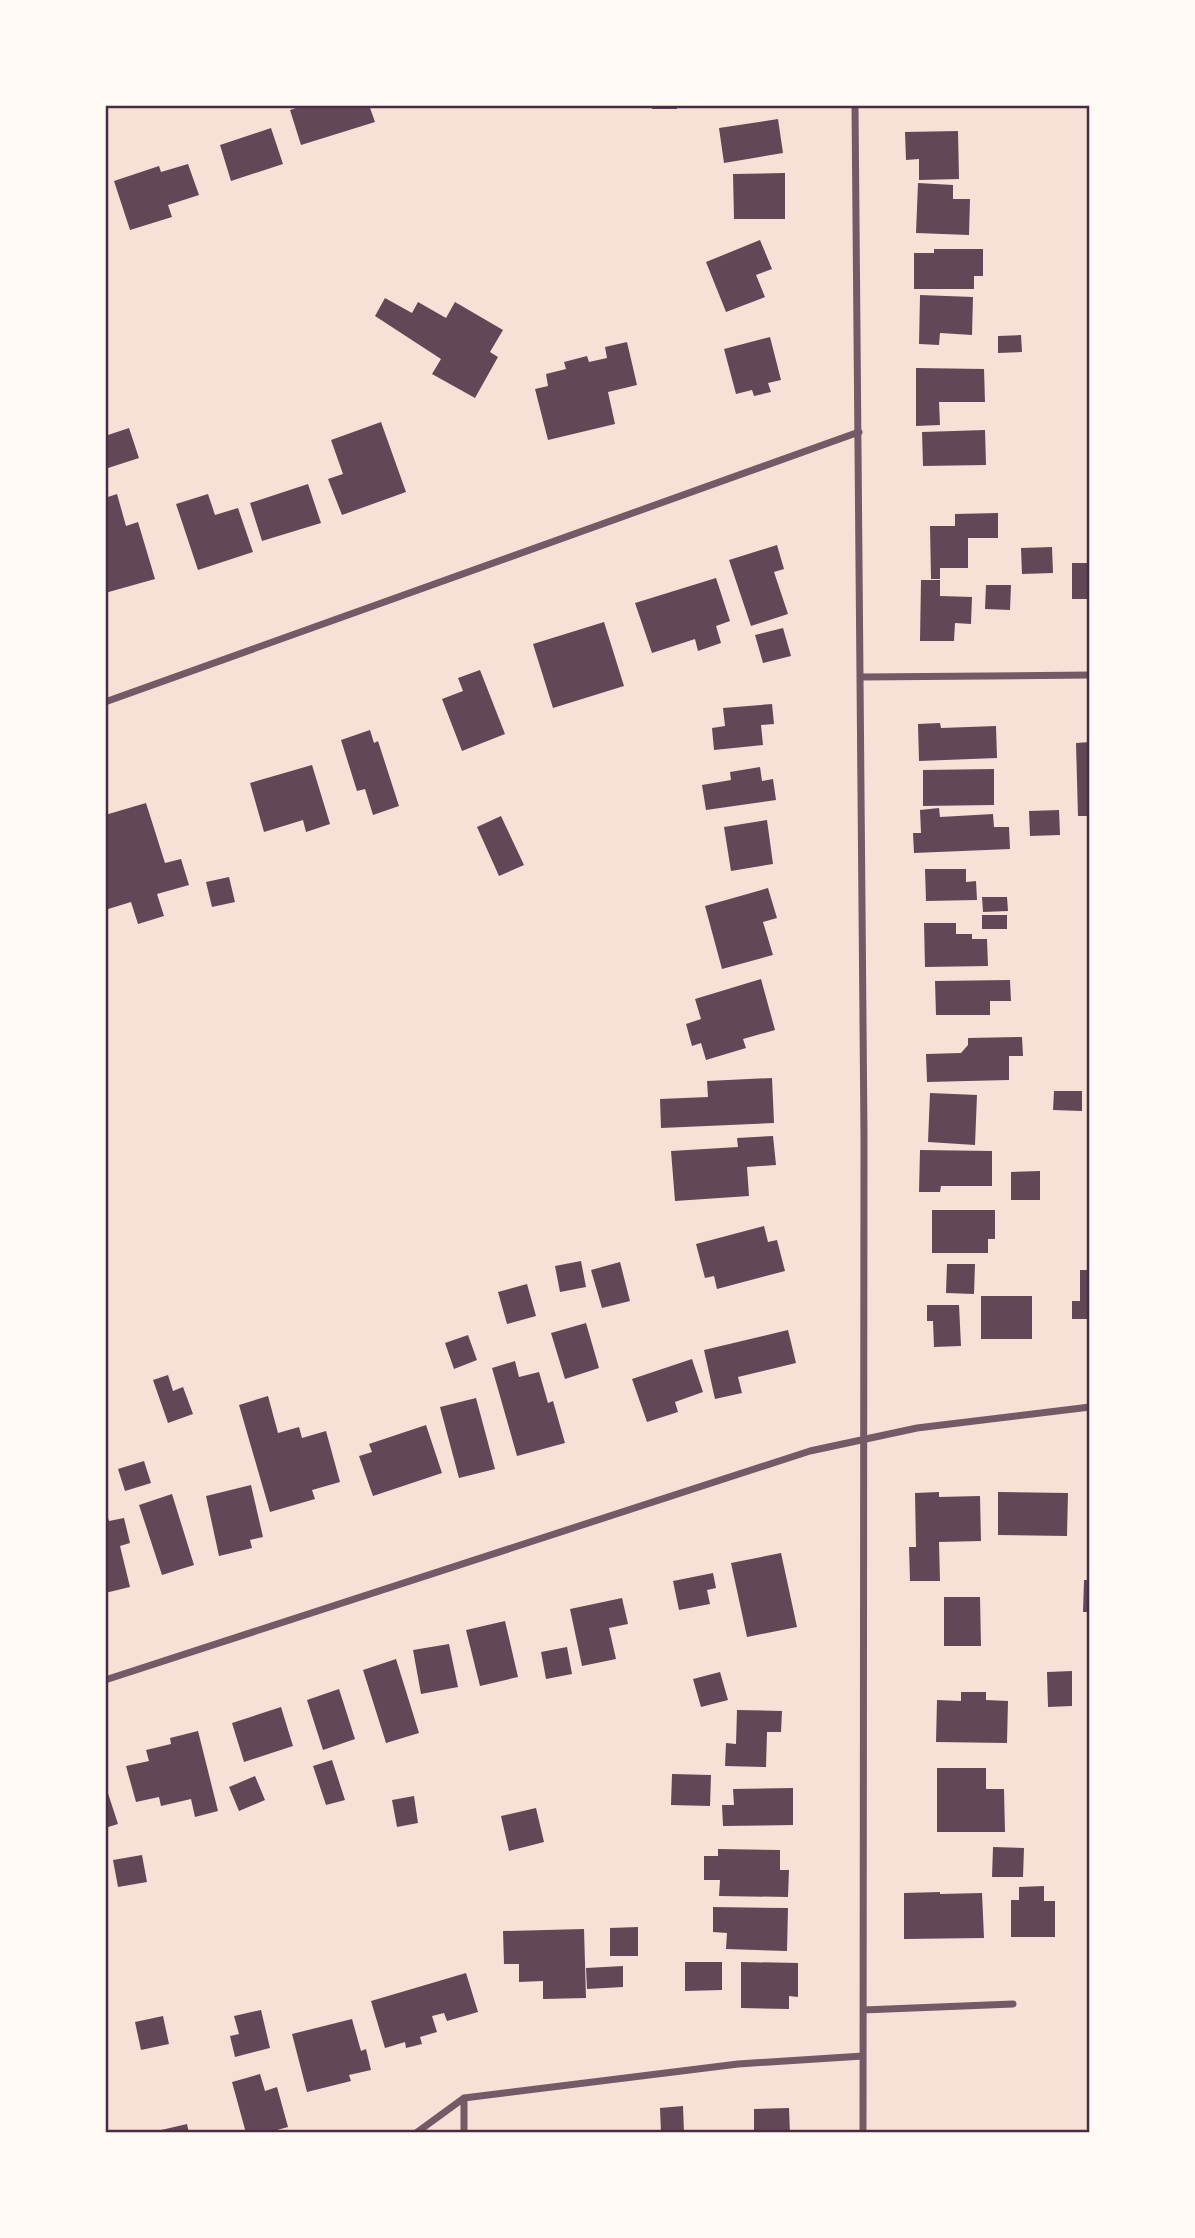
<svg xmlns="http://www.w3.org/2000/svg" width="1195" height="2238" viewBox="0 0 1195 2238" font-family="'PT Sans Narrow',sans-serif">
  <rect width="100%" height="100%" fill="#f7e1d7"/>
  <path fill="#644757" d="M 305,105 L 369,105 L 375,122 L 301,145 L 290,110 Z
    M 652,105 L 677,105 L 677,109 L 652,109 Z
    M 778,119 L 783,153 L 724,163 L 719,128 Z
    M 271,128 L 283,164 L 231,181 L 220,145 Z
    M 958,131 L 959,179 L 919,180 L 919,159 L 906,160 L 905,132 Z
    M 188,164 L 199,195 L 168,205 L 172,217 L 130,230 L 114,181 L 159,166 L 161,172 Z
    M 785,173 L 785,219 L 734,219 L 733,174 Z
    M 918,183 L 953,185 L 953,199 L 970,199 L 969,235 L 916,233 Z
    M 760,240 L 772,269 L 756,275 L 765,297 L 726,312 L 706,262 Z
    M 934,249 L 983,249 L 983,276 L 974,276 L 974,289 L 914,289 L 914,253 L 934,253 Z
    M 920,295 L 973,297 L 972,335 L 940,333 L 939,345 L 919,344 Z
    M 385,298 L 412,313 L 418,302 L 446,318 L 455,302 L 503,330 L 490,352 L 498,357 L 475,398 L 432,374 L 441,359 L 375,316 Z
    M 1021,335 L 1022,352 L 998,353 L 998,336 Z
    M 770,337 L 781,380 L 768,383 L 771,392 L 754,396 L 752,390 L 736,394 L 724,349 Z
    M 627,342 L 637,385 L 608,392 L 615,424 L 548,440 L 535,389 L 548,386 L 546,374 L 566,369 L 564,362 L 587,356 L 589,362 L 607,358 L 605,347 Z
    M 916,368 L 984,369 L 985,402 L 939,402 L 940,425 L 916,426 Z
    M 381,422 L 406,492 L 342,515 L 328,479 L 343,474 L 331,440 Z
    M 129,428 L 139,458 L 105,469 L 105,436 Z
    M 985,430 L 986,465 L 923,466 L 922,432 Z
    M 308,484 L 321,523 L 262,541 L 250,503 Z
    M 117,494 L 126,526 L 138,522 L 155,579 L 105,593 L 105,498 Z
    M 208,494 L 215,515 L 238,508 L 253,552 L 198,570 L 176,504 Z
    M 998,513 L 998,538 L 968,538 L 968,568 L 940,568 L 940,579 L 931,579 L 930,526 L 955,526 L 955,514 Z
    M 777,545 L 784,569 L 774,572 L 788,614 L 751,626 L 729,560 Z
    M 1052,547 L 1053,573 L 1022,574 L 1021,548 Z
    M 1072,563 L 1090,563 L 1090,599 L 1072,599 Z
    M 716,578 L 730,621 L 716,626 L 721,643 L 698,651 L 695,639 L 652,653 L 635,603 Z
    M 921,580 L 940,580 L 940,596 L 972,597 L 971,624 L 955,623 L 954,641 L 920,641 Z
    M 986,585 L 1011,585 L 1010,610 L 985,609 Z
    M 604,622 L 624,686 L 553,708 L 533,644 Z
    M 783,628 L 791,656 L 763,663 L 755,635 Z
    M 480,670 L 505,734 L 462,751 L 442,699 L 463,691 L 458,678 Z
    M 772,704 L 774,724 L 761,725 L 763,745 L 714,750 L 712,728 L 725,726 L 723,708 Z
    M 940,723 L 941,728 L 996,726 L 997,758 L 919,761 L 918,724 Z
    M 370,730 L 374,743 L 378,741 L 399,806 L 373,815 L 365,789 L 357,791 L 341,740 Z
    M 1090,742 L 1090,816 L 1078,816 L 1076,743 Z
    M 312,765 L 330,824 L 306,832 L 303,820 L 264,832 L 250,783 Z
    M 760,767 L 762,781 L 773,779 L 776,800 L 706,810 L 702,785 L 731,780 L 730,772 Z
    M 994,769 L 994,805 L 923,806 L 923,770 Z
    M 146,803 L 165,863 L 181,859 L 189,885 L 157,894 L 164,916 L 138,924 L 131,902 L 105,910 L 105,815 Z
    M 939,808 L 940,817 L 993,814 L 994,827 L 1009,827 L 1010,849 L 914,853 L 913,833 L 921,833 L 920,810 Z
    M 1059,810 L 1060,835 L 1030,836 L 1029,811 Z
    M 501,816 L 524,865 L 499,876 L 477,827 Z
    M 767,820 L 773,864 L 731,871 L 724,827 Z
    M 925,869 L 966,869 L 966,882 L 976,881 L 977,900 L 926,901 Z
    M 229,877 L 235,902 L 212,907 L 206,882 Z
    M 768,888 L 777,918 L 763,922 L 773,955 L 722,969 L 705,906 Z
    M 982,897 L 1007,897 L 1008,911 L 983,912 Z
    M 982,915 L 1007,915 L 1007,929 L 982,929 Z
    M 924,923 L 956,923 L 956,934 L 972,934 L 972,939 L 987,939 L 988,966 L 925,967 Z
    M 761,979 L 775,1030 L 743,1039 L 746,1048 L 706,1060 L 701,1043 L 692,1046 L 686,1024 L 701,1019 L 695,999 Z
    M 1010,980 L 1011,1001 L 990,1001 L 990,1015 L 936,1015 L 935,981 Z
    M 1022,1037 L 1023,1056 L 1009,1056 L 1009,1080 L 927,1082 L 926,1054 L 961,1053 L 968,1045 L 968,1038 Z
    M 772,1078 L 774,1123 L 661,1128 L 660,1099 L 708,1097 L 707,1081 Z
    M 1054,1091 L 1082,1091 L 1082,1111 L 1053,1110 Z
    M 930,1093 L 977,1095 L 975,1145 L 928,1142 Z
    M 773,1136 L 776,1165 L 747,1167 L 749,1196 L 675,1201 L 671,1151 L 738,1147 L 737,1138 Z
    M 920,1150 L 992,1151 L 992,1186 L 941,1186 L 940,1192 L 919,1192 Z
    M 1040,1171 L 1040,1200 L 1011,1200 L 1011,1172 Z
    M 932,1210 L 995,1210 L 995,1239 L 988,1239 L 988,1253 L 932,1253 Z
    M 764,1226 L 768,1242 L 777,1240 L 785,1271 L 717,1289 L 714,1276 L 705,1278 L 696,1244 Z
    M 581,1261 L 586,1287 L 560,1292 L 555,1266 Z
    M 620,1262 L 630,1301 L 602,1308 L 591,1270 Z
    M 947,1264 L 975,1264 L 974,1294 L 946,1293 Z
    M 1080,1270 L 1090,1270 L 1090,1319 L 1072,1319 L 1072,1301 L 1080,1301 Z
    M 527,1284 L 536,1316 L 507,1324 L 498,1292 Z
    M 981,1296 L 1032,1296 L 1032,1339 L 981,1339 Z
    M 927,1305 L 959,1305 L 961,1346 L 934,1347 L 933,1321 L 927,1321 Z
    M 586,1323 L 599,1368 L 565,1379 L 551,1333 Z
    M 788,1330 L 796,1363 L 738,1377 L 742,1393 L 715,1399 L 704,1350 Z
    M 468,1335 L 477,1360 L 454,1369 L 445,1343 Z
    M 692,1359 L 703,1392 L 675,1402 L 678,1412 L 647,1422 L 632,1379 Z
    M 515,1361 L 519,1377 L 539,1372 L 548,1403 L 553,1401 L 565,1443 L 517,1456 L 492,1368 Z
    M 168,1375 L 173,1391 L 183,1387 L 193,1414 L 168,1423 L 153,1380 Z
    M 268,1396 L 278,1433 L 299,1427 L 302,1438 L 326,1431 L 340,1482 L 312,1490 L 315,1499 L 270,1512 L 239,1405 Z
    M 476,1398 L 495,1469 L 459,1478 L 440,1407 Z
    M 426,1425 L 442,1473 L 373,1496 L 359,1456 L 372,1452 L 369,1444 Z
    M 144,1461 L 151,1483 L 125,1491 L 118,1469 Z
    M 251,1485 L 263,1537 L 250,1540 L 252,1548 L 219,1556 L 206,1496 Z
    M 939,1492 L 939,1497 L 980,1496 L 981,1541 L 939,1542 L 940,1581 L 910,1581 L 909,1547 L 916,1547 L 915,1493 Z
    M 998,1492 L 1068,1493 L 1067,1536 L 998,1535 Z
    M 172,1494 L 194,1565 L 162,1575 L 139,1505 Z
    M 105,1508 L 109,1521 L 124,1518 L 130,1543 L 120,1546 L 130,1587 L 105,1593 Z
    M 781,1553 L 797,1627 L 747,1637 L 731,1563 Z
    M 713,1573 L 716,1588 L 707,1590 L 710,1604 L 679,1610 L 673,1581 Z
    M 1084,1580 L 1090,1580 L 1090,1612 L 1083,1612 Z
    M 944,1597 L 980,1597 L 981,1646 L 944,1646 Z
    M 622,1598 L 628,1624 L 609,1628 L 616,1659 L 582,1666 L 570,1609 Z
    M 505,1621 L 518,1677 L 480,1686 L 466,1630 Z
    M 449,1644 L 458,1687 L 421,1694 L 413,1650 Z
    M 567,1647 L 572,1674 L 546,1679 L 541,1652 Z
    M 396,1659 L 419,1733 L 386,1743 L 363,1670 Z
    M 1072,1671 L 1072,1706 L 1048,1707 L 1047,1672 Z
    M 720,1672 L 728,1700 L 701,1707 L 693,1679 Z
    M 339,1689 L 355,1739 L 323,1750 L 307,1700 Z
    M 961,1692 L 986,1692 L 986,1700 L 1008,1701 L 1007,1743 L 936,1742 L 937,1700 L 961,1701 Z
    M 281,1707 L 293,1746 L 244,1762 L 232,1723 Z
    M 737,1710 L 782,1711 L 781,1732 L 767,1732 L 766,1767 L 725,1766 L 726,1743 L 736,1744 Z
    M 198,1731 L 218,1811 L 195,1817 L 191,1799 L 161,1806 L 159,1797 L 136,1802 L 126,1766 L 149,1761 L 146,1750 L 171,1744 L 170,1738 Z
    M 332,1760 L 345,1800 L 326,1805 L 313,1766 Z
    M 937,1768 L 986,1768 L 986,1789 L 1004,1789 L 1005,1832 L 937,1832 Z
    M 672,1774 L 711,1775 L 710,1806 L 671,1805 Z
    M 255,1776 L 265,1800 L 239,1811 L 229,1787 Z
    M 105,1784 L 118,1824 L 105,1828 Z
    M 793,1788 L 793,1825 L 723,1826 L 722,1805 L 734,1805 L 733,1789 Z
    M 414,1796 L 418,1823 L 397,1827 L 392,1800 Z
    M 536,1808 L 544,1842 L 509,1851 L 501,1816 Z
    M 993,1847 L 1024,1848 L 1023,1877 L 992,1877 Z
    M 718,1849 L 780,1850 L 780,1870 L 789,1870 L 788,1897 L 719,1896 L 720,1880 L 704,1880 L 704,1856 L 718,1856 Z
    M 142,1855 L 147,1882 L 118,1887 L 113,1860 Z
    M 1044,1886 L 1044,1901 L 1055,1901 L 1055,1937 L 1011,1937 L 1011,1900 L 1019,1900 L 1019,1887 Z
    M 940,1892 L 940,1894 L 982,1893 L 984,1938 L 904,1939 L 904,1893 Z
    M 713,1907 L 788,1908 L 787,1951 L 726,1949 L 727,1933 L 713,1932 Z
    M 638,1927 L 638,1956 L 610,1956 L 610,1928 Z
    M 584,1929 L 586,1998 L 543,1999 L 543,1981 L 519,1982 L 519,1964 L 504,1964 L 503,1931 Z
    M 685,1962 L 722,1962 L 722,1990 L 685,1991 Z
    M 741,1962 L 798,1963 L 798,1997 L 789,1996 L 789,2009 L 741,2008 Z
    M 623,1966 L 623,1987 L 587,1989 L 586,1968 Z
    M 466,1973 L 478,2012 L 447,2021 L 444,2013 L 432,2016 L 437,2032 L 420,2037 L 422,2044 L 406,2048 L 405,2042 L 385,2048 L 371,2001 Z
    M 261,2010 L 270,2048 L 235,2057 L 230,2036 L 239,2034 L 234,2016 Z
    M 163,2016 L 169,2044 L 141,2050 L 135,2022 Z
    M 352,2019 L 361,2051 L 366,2049 L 371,2070 L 349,2075 L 351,2081 L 307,2092 L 292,2034 Z
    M 260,2074 L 265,2091 L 277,2087 L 288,2127 L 266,2133 L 246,2133 L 232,2082 Z
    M 683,2106 L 684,2133 L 661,2133 L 660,2108 Z
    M 789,2108 L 790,2133 L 754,2133 L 754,2109 Z
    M 187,2124 L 189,2133 L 158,2133 L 157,2131 Z"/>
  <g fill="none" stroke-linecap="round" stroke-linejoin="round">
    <path stroke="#755966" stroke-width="7" d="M 855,105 L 864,1136 L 863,2133
      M 862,677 L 1090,675
      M 105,702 L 859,432
      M 105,1680 L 810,1451 L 917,1428 L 1090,1407
      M 863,2010 L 1013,2004
      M 416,2133 L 464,2098 L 738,2064 L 863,2056
      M 464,2133 L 464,2098"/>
  </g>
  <rect width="1195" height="2238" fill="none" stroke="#fffaf5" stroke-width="214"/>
  <rect x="107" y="107" width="981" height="2024" fill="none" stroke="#4a2c40" stroke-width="2.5"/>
</svg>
